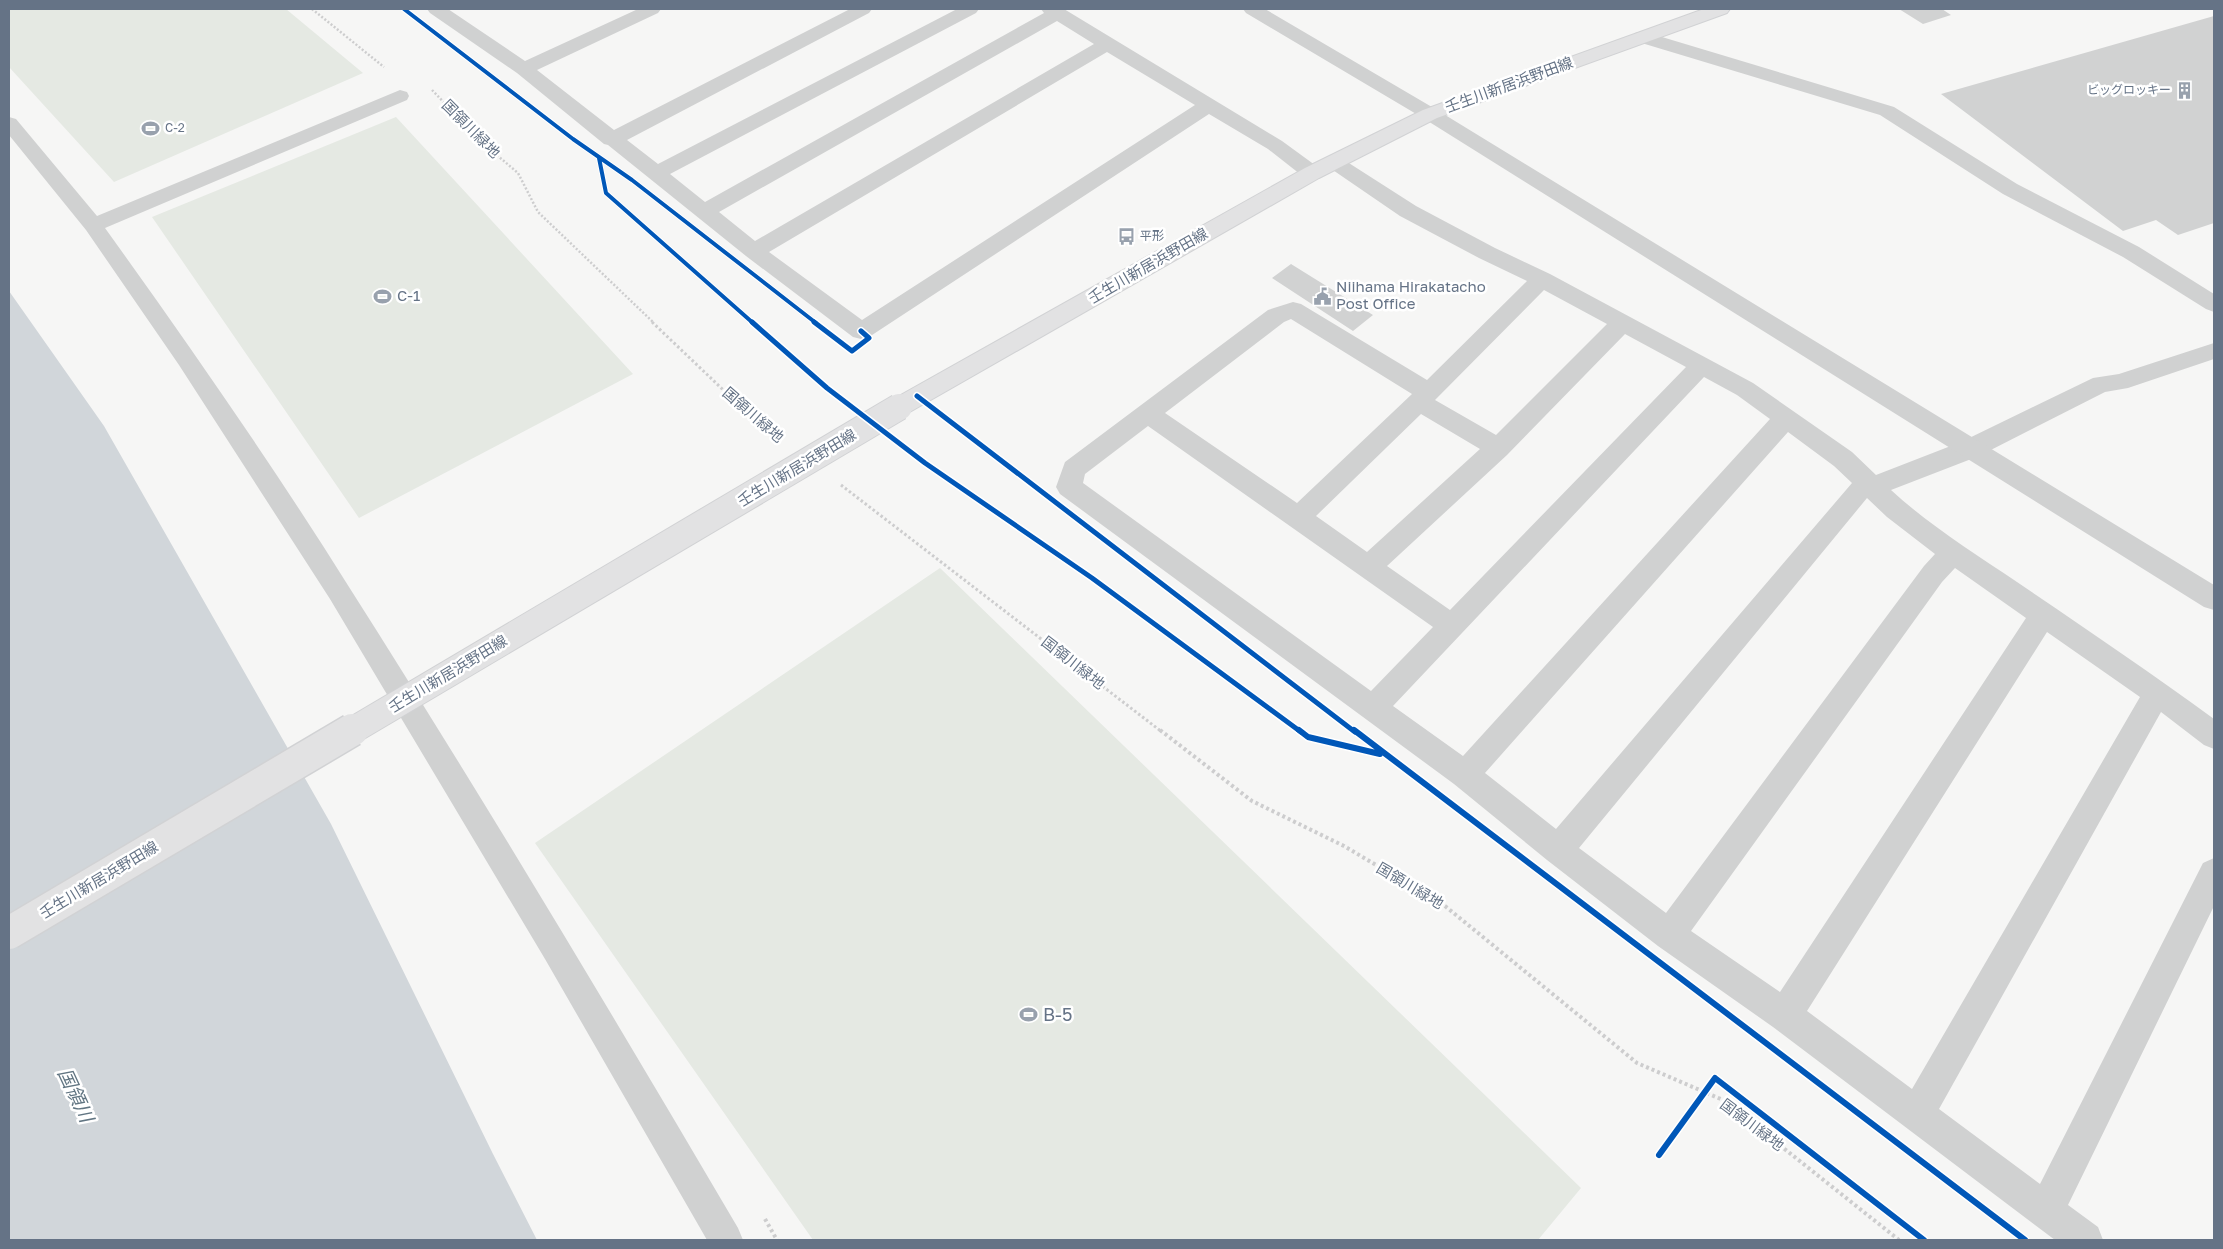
<svg xmlns="http://www.w3.org/2000/svg" width="2223" height="1249" viewBox="0 0 2223 1249" font-family="'Golos Text','Noto Sans JP',sans-serif">
  <rect width="100%" height="100%" fill="#f6f6f5"/>
  <path fill="#e5e9e3" d="M 9,9 L 286,9 L 363,73 L 114,182 L 9,67 Z
    M 396,117 L 633,374 L 359,518 L 152,217 Z
    M 940,568 L 1581,1188 L 1538,1240 L 813,1240 L 535,843 Z"/>
  <path fill="#d1d6da" d="M 9,291 L 104,426 L 331,824 L 493,1154 L 537,1240 L 9,1240 Z"/>
  <path fill="#d1d2d2" d="M 1899,9 L 1942,9 L 1951,15 L 1923,24 Z
    M 2214,16 L 2214,223 L 2178,235 L 2156,220 L 2123,231 L 1941,94 Z
    M 1291,264 L 1373,315 L 1353,331 L 1272,278 Z"/>
  <g fill="none" stroke-linecap="round" stroke-linejoin="round">
    <defs>
      <path id="primary" d="M 1704,9 L 1730,9 L 1727,13 L 1437,118 L 1319,178 L 908,413 L 899,416 L 890,413 L 887,407 L 890,401 L 1305,168 L 1423,110 Z"/>
    </defs>
    <use href="#primary" stroke="#d1d2d4" stroke-width="2"/>
    <path stroke="#cdcdce" stroke-width="2.5" stroke-dasharray="2 2" stroke-linecap="butt" d="M 312,9 L 384,67
      M 432,90 L 485,145 L 518,173 L 538,212 L 654,323
      M 602,175 L 606,193 L 754,323"/>
    <path stroke="#cdcdce" stroke-width="3" stroke-dasharray="2.5 2.5" stroke-linecap="butt" d="M 652,322 L 759,424 L 774,435
      M 753,322 L 839,397
      M 947,420 L 1031,485
      M 906,448 L 1092,578 L 1301,732
      M 841,485 L 1162,732"/>
    <path stroke="#cdcdce" stroke-width="4" stroke-dasharray="3 3" stroke-linecap="butt" d="M 1160,730 L 1252,801 L 1344,846 L 1445,906 L 1637,1063 L 1723,1100 L 1899,1240
      M 1299,730 L 1308,737 L 1360,749
      M 1659,1155 L 1715,1078 L 1924,1240
      M 765,1219 L 777,1240"/>
    <path fill="#d0d1d1" fill-rule="evenodd" d="M 400,90 L 407,92 L 409,96 L 407,100 L 105,228 C 189,345 272,464 349,587 C 483,798 611,1012 738,1228 L 743,1240 L 707,1240 L 545,959 L 330,599 L 179,365 L 86,230 L 9,135 L 9,117 L 16,119 L 97,216 Z"/>
    <path fill="#d0d1d1" fill-rule="evenodd" d="M 427,9 L 448,9 L 525,61 L 638,9 L 661,9 L 658,13 L 537,70 L 614,130 L 850,9 L 872,9 L 869,13 L 627,140 L 658,164 L 957,9 L 979,9 L 976,13 L 670,174 L 705,202 L 1044,13 L 1041,9 L 1064,9 L 1282,141 L 1319,168 L 1322,173 L 1319,178 L 1312,179 L 1305,178 L 1268,149 L 1209,114 L 869,337 L 861,339 L 853,337 L 746,256 L 608,145 L 604,144 L 517,73 L 430,13 ZM 1057,21 L 1094,44 L 755,241 L 719,212 ZM 1107,52 L 1195,105 L 862,320 L 769,252 Z
      M 1642,31 L 1894,107 L 2017,184 L 2139,247 L 2214,294 L 2214,312 L 2206,309 L 2123,257 L 2003,194 L 1880,115 L 1635,41 L 1633,37 L 1635,33 Z
      M 1334,156 L 1341,158 L 1416,206 L 1495,248 L 1550,274 L 1753,383 L 1852,452 L 1876,475 L 1961,442 L 2093,378 L 2119,374 L 2214,343 L 2214,359 L 2128,388 L 2105,392 L 1979,456 L 1891,490 C 1929,525 1974,553 2017,582 C 2083,627 2150,672 2214,719 L 2214,749 L 2204,745 L 2161,712 L 1939,1109 L 2040,1184 L 2203,863 L 2214,858 L 2214,906 L 2068,1205 L 2098,1227 L 2103,1240 L 2055,1240 L 1773,1027 L 1658,946 L 1547,860 L 1454,784 L 1060,494 L 1056,487 L 1065,462 L 1268,310 L 1293,302 L 1301,304 L 1427,380 L 1527,281 L 1479,258 L 1400,216 L 1327,166 L 1324,162 L 1327,158 ZM 1544,290 L 1607,324 L 1496,435 L 1435,400 ZM 1291,319 L 1412,394 L 1297,503 L 1165,413 L 1284,322 ZM 1625,334 L 1686,367 L 1450,610 L 1387,566 L 1507,455 ZM 1704,377 L 1737,395 L 1770,419 L 1463,756 L 1393,706 ZM 1421,414 L 1480,449 L 1367,552 L 1316,516 ZM 1148,426 L 1433,627 L 1371,691 L 1083,483 L 1085,474 ZM 1788,432 L 1834,466 L 1852,483 L 1556,829 L 1485,773 ZM 1867,498 L 1887,517 L 1935,554 L 1924,566 L 1666,913 L 1579,848 ZM 1955,568 L 2026,618 L 1780,992 L 1691,931 L 1942,582 ZM 2047,632 L 2140,697 L 1912,1089 L 1807,1011 Z"/>
    <path fill="#d0d1d1" fill-rule="evenodd" d="M 1243,9 L 1265,9 L 1437,110 L 2214,585 L 2214,610 L 2204,607 L 1423,118 L 1246,13 Z"/>
    <use href="#primary" fill="#e2e2e3" fill-rule="evenodd"/>
    <defs>
      <path id="primary-bridge-far1" d="M 350,732 L 899,407"/>
      <path id="primary-bridge" d="M 9,933 L 352,730"/>
    </defs>
    <use href="#primary-bridge-far1" stroke="#d1d2d4" stroke-width="28" stroke-linecap="butt"/>
    <use href="#primary-bridge" stroke="#d1d2d4" stroke-width="35" stroke-linecap="butt"/>
    <use href="#primary-bridge-far1" stroke="#e2e2e3" stroke-width="26"/>
    <use href="#primary-bridge" stroke="#e2e2e3" stroke-width="32"/>
    <defs>
      <path id="cycleway-far2" d="M 404,9 L 573,139 L 632,180 L 816,323
        M 599,158 L 606,193 L 753,323"/>
      <path id="cycleway-far1" d="M 752,322 L 827,388 L 925,463 L 1092,578 L 1301,732
        M 814,322 L 852,351 L 869,338 L 861,331
        M 917,396 L 1355,732"/>
      <path id="cycleway" d="M 1299,730 L 1308,737 L 1380,754
        M 1354,730 L 2025,1240
        M 1659,1155 L 1715,1078 L 1924,1240"/>
    </defs>
    <use href="#cycleway-far2" stroke="#fff" stroke-width="6"/>
    <use href="#cycleway-far1" stroke="#fff" stroke-width="8"/>
    <use href="#cycleway" stroke="#fff" stroke-width="9"/>
    <use href="#cycleway-far2" stroke="#0057b8" stroke-width="4"/>
    <use href="#cycleway-far1" stroke="#0057b8" stroke-width="5"/>
    <use href="#cycleway" stroke="#0057b8" stroke-width="6"/>
  </g>
  <defs>
    <symbol id="building-bare" viewBox="-9 -9 18 18"><path d="M-4-6H4V6H1V3H-1V6H-4ZM-2.5-4.3h1.7v1.8h-1.7ZM.8-4.3h1.7v1.8H.8ZM-2.5-1h1.7V.8h-1.7ZM.8-1h1.7V.8H.8Z" fill="#98a1ad" stroke="#fff" stroke-width="2.5" paint-order="stroke"/></symbol>
    <symbol id="stadium-bare" viewBox="-9 -9 18 18"><path d="M0-5a6.5 5 0 1 0 0 10a6.5 5 0 1 0 0-10ZM-3.5-1.8h7v3.6h-7Z" fill="#98a1ad" stroke="#fff" stroke-width="2.5" paint-order="stroke"/></symbol>
    <symbol id="bus-bare" viewBox="-9 -9 18 18"><path d="M-5-6H5V4H4V6H2V4H-2V6H-4V4H-5ZM-3.5-4V0h7V-4ZM-3.5 1.2v1.5H-2V1.2ZM2 1.2v1.5H3.5V1.2Z" fill="#98a1ad" stroke="#fff" stroke-width="2.5" paint-order="stroke"/></symbol>
    <symbol id="civic-bare" viewBox="-9 -9 18 18"><path d="M-.6-6.5H3V-4.5H.6V-3L4-1V1h2V6H-6V1h2V-1L-.6-3ZM-1.2 2.5V6h2.4V2.5Z" fill="#98a1ad" stroke="#fff" stroke-width="2.5" paint-order="stroke"/></symbol>
  </defs>
  <g fill-rule="evenodd">
    <use href="#building-bare" x="2172" y="78" width="25" height="25"/>
    <use href="#stadium-bare" x="138" y="116" width="25" height="25"/>
    <use href="#bus-bare" x="1114" y="224" width="25" height="25"/>
    <use href="#stadium-bare" x="370" y="284" width="25" height="25"/>
    <use href="#civic-bare" x="1310" y="284" width="25" height="25"/>
    <use href="#stadium-bare" x="1016" y="1002" width="25" height="25"/>
  </g>
  <g text-anchor="middle" stroke-width="5" stroke-linejoin="round" paint-order="stroke">
    <g font-size="12" fill="#657386" stroke="#fff" text-anchor="start">
      <text x="2171" y="94" text-anchor="end">ビッグロッキー</text>
      <text x="165" y="132">C-2</text>
      <text x="1140" y="240">平形</text>
    </g>
    <g font-size="15" fill="#657386" stroke="#fff">
      <text transform="translate(1509 85) rotate(-20)" y="5">壬生川新居浜野田線</text>
      <text transform="translate(471 129) rotate(45)" y="5">国領川緑地</text>
      <text transform="translate(1148 266) rotate(-30)" y="5">壬生川新居浜野田線</text>
      <text transform="translate(753 415) rotate(41)" y="5">国領川緑地</text>
      <text transform="translate(797 468) rotate(-31)" y="5">壬生川新居浜野田線</text>
      <text transform="translate(1073 663) rotate(38)" y="5">国領川緑地</text>
      <text transform="translate(448 674) rotate(-31)" y="5">壬生川新居浜野田線</text>
      <text transform="translate(99 880) rotate(-31)" y="5">壬生川新居浜野田線</text>
      <text transform="translate(1410 886) rotate(31)" y="5">国領川緑地</text>
      <text transform="translate(1752 1125) rotate(37)" y="5">国領川緑地</text>
    </g>
    <g font-size="15" fill="#657386" stroke="#fff" text-anchor="start">
      <text x="1336" y="292">Niihama Hirakatacho<tspan x="1336" dy="17">Post Office</tspan></text>
      <text x="397" y="301">C-1</text>
    </g>
    <g font-size="18" fill="#657386" stroke="#fff" text-anchor="start">
      <text x="1043" y="1021">B-5</text>
    </g>
    <g font-size="19" font-style="italic" fill="#617582" stroke="#fff">
      <text transform="translate(76 1095) rotate(65)" y="7">国領川</text>
    </g>
  </g>
  <rect width="2223" height="1249" fill="none" stroke="#657386" stroke-width="20"/>
</svg>
